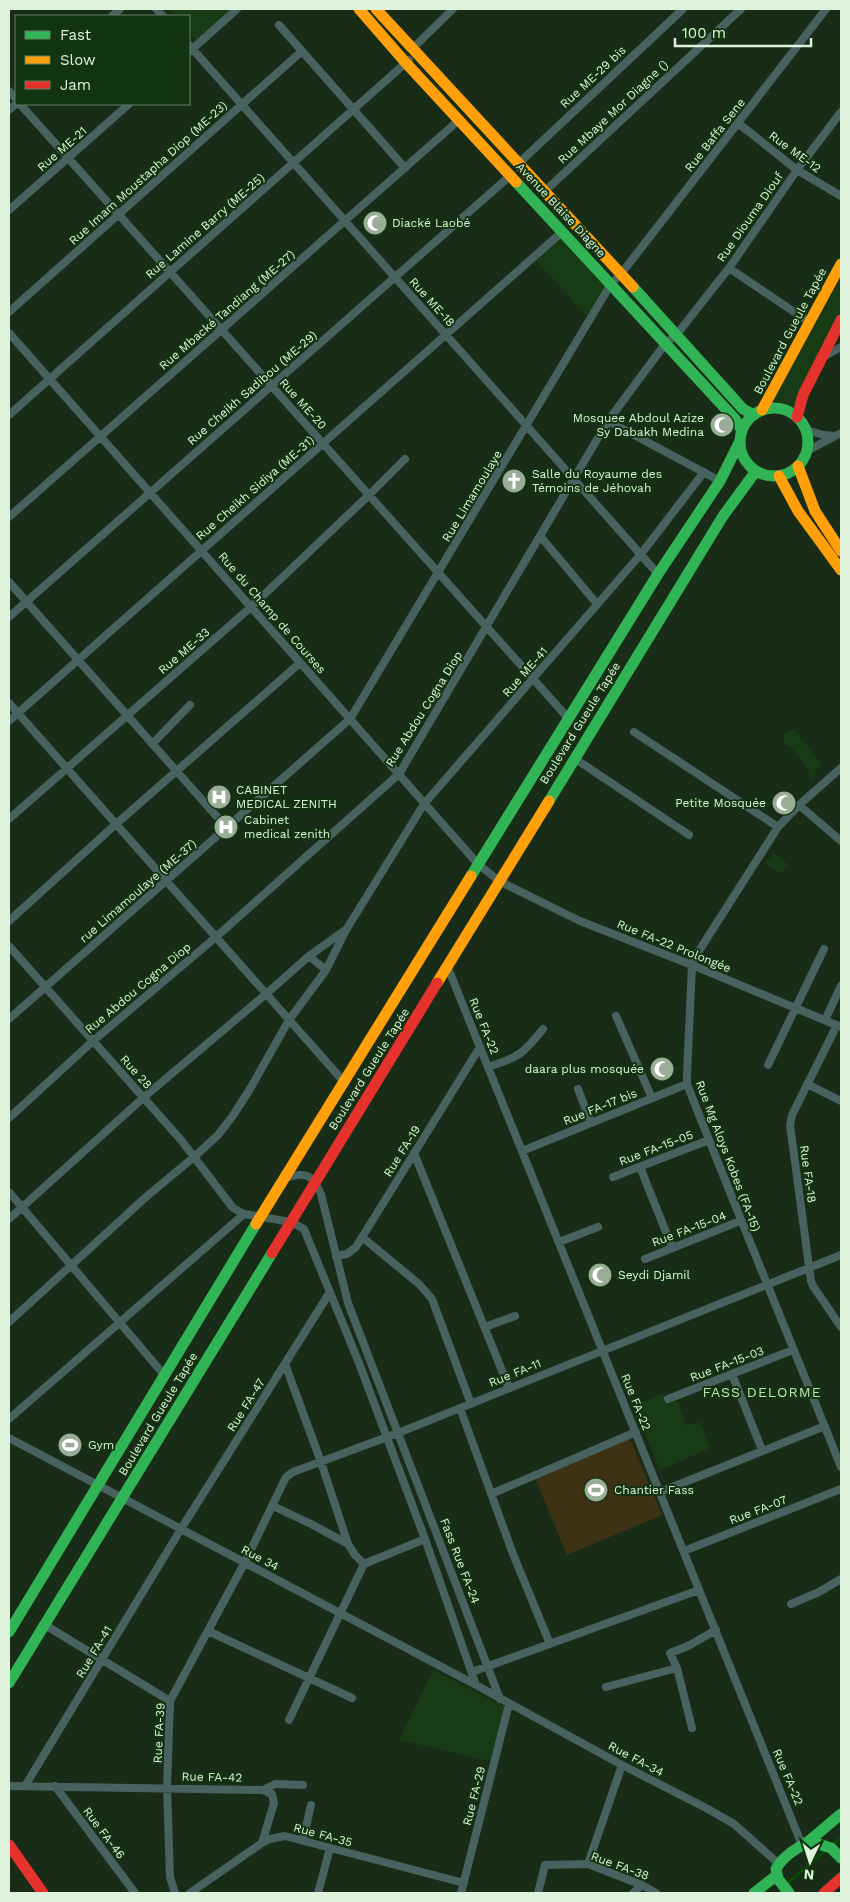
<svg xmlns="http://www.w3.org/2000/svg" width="850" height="1902" viewBox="0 0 850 1902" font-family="'Work Sans',sans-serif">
  <rect width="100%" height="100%" fill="#192c18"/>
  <path fill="#173c15" d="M 168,9 L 234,9 L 196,40 L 189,32 L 189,16 L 175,16 Z
    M 562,235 L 607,285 L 586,316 L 536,260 Z
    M 841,278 L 841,316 L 792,409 L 773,400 Z
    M 794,729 L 821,763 L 815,771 L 817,775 L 813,780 L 808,775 L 809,770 L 790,746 L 784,744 L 784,734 Z
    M 773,853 L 788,864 L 780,874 L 766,863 Z
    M 663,1393 L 669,1403 L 677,1400 L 686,1425 L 700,1422 L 710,1448 L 660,1470 L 634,1406 Z
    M 433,1670 L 505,1707 L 489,1761 L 399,1740 Z"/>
  <path fill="#3d3213" d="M 630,1439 L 662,1515 L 567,1555 L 535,1478 Z"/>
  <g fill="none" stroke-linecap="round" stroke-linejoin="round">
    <path stroke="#024f02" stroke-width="2.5" d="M 832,1845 L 841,1837
      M 787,1884 L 826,1850"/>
    <path stroke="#486260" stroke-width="8" d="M 156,9 L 163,16
      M 112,16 L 120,9
      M 279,25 L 405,168
      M 189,45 L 658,574
      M 412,49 L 453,9
      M 189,52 L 237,9
      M 9,91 L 16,99
      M 20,104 L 568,718
      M 9,110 L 16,104
      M 738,123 L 797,170 L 841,196
      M 519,163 L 683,9
      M 545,191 L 741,9
      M 9,210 L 129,104
      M 729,268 L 809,322
      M 9,312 L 302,51
      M 9,333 L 478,864 L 499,881 L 580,921 L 692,965 L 841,1027
      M 823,357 L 841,347
      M 9,415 L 409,60
      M 608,421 L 720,481
      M 806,430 L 824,435 L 835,436
      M 807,451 L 841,433
      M 9,517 L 459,120
      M 541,537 L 597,604
      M 9,582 L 227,828
      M 9,617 L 511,175
      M 9,703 L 345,1083
      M 9,721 L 562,232
      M 634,732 L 778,827
      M 152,744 L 190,705
      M 574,758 L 689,835
      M 841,768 L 799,805 L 778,827 L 695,957 L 692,965 L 687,1074 L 687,1084 C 737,1212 790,1339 841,1467
      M 799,805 L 841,841
      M 9,819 L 251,607 L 369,495 L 405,459
      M 9,921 L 116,824 L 300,663
      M 9,946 L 181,1140 L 233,1208 L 244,1214 L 291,1222 L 304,1229 L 359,1363 L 425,1539 L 476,1685
      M 309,956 L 326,970
      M 448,968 L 802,1845
      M 616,1016 L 652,1098
      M 9,1019 L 350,719 L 611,284 L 621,274 L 826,9
      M 825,1020 L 841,986
      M 837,1025 L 792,1115 L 790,1125 L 811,1281 L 813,1286 L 841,1327
      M 768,1065 L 824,949
      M 488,1067 C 518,1058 524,1053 543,1029
      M 807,1084 L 841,1101
      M 578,1089 L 591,1123
      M 9,1118 L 93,1041 L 216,937 L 399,774 L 608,421 L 665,344 L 677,334 L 729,268 L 797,170 L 841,112
      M 522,1151 L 687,1084
      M 414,1153 L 509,1388
      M 640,1167 L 672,1247
      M 613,1177 L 709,1140
      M 286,1178 C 306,1171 313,1175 321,1194 L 348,1303 L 500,1699
      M 9,1192 L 165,1376
      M 9,1219 L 143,1098 L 266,994 L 309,956 L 344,931
      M 362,1237 L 419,1284 L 432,1299 L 471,1404
      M 559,1242 L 598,1227
      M 336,1256 L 347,1254 L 356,1247 L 480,1047
      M 645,1259 L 740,1221
      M 9,1322 L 146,1197 L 194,1157 L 218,1135 L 232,1117 L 250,1089 L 289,1020 L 326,970 L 346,930 L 424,804 L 641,554 L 704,472
      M 485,1327 L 515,1316
      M 285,1364 L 321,1462 L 348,1544 L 355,1555 L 364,1564
      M 732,1374 L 762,1450
      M 668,1399 L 793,1350
      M 460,1408 L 513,1554 L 550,1644
      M 9,1419 L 244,1214
      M 9,1438 L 476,1685 L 622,1765 L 708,1809 L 734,1824 L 779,1864
      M 660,1492 L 825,1426
      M 491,1494 L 636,1432
      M 273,1506 L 311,1524 L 348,1544
      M 684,1551 L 841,1489
      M 791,1604 L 819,1592 L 841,1579
      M 45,1625 L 170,1701
      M 208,1631 L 352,1698
      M 472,1672 L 699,1590
      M 606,1687 L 677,1668
      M 289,1720 L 364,1564 L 425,1539
      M 692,1728 L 677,1668 L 670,1653 L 688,1646 L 716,1630
      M 9,1786 L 263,1790 L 272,1794 L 274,1803 L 262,1843
      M 25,1786 L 181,1529 L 330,1292
      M 55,1786 L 135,1893
      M 263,1790 L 275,1784 L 303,1785
      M 303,1840 L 311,1805
      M 588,1864 L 622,1765
      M 175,1893 L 170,1877 L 167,1787 L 170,1701 L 245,1562 L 286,1477 L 293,1472 L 398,1433 L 841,1255
      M 190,1893 L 262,1843 L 270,1839 L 285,1836 L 464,1883
      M 318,1893 L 330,1848
      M 461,1893 L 509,1704
      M 538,1893 L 545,1865 L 588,1864 L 642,1885 L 656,1893
      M 633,1893 L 642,1885"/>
    <path stroke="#30b455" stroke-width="11" d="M 516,182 L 735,419 L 742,431
      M 633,287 L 743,409 L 754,415
      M740 442a34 34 0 1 1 68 0a34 34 0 1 1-68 0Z
      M 549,801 L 723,516 L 756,471
      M 471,876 L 658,574 L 720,481 L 740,441
      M 9,1632 L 256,1224
      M 9,1683 L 272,1253
      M 809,1841 L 841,1814
      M 754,1893 L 777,1875
      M 789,1893 L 778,1879 L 776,1869 C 783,1856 797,1848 809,1841 L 831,1848 L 841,1858"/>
    <path stroke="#ff9f0a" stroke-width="11" d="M 359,9 L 406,63 L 516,182
      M 376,9 L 633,287
      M 762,410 L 841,264
      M 798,466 L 815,511 L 841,551
      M 779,476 L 798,511 L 841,570
      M 437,983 L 549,801
      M 256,1224 L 471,876"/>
    <path stroke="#e5322d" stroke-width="11" d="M 797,417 L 803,395 L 841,320
      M 272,1253 L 437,983
      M 9,1845 L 43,1893
      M 824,1893 L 841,1878"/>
  </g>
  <defs>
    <symbol id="mosque-disc" viewBox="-11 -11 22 22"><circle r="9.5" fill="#99ad97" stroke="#123410"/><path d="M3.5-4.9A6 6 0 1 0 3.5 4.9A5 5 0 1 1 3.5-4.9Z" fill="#fff"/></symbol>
    <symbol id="church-disc" viewBox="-11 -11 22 22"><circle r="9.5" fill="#99ad97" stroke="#123410"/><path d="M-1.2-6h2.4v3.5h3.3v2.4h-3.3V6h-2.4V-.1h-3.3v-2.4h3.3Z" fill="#fff"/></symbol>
    <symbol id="hospital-disc" viewBox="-11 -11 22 22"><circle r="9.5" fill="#99ad97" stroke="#123410"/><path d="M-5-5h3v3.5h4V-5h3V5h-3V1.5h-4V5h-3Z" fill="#fff"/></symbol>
    <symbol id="stadium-disc" viewBox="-11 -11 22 22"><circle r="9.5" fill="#99ad97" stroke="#123410"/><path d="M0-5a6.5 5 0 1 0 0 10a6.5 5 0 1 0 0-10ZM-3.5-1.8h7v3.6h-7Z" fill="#fff"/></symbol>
  </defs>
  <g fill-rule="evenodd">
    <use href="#mosque-disc" x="361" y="209" width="28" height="28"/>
    <use href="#mosque-disc" x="708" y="411" width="28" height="28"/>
    <use href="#church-disc" x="500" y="467" width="28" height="28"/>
    <use href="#hospital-disc" x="205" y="783" width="28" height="28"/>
    <use href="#mosque-disc" x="770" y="789" width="28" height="28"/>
    <use href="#hospital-disc" x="212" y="813" width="28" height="28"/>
    <use href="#mosque-disc" x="648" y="1055" width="28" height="28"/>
    <use href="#mosque-disc" x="586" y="1261" width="28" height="28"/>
    <use href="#stadium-disc" x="56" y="1431" width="28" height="28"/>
    <use href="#stadium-disc" x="582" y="1476" width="28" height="28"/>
  </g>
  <g text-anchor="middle" stroke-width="4" stroke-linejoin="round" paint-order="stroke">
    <g font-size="12" fill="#def2dc" stroke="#123410">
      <text transform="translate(593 77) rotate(-43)" y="4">Rue ME-29 bis</text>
      <text transform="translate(613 112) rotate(-43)" y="4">Rue Mbaye Mor Diagne ()</text>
      <text transform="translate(715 135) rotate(-52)" y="4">Rue Baffa Sene</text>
      <text transform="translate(62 149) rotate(-41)" y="4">Rue ME-21</text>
      <text transform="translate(795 152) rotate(36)" y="4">Rue ME-12</text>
      <text transform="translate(148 173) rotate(-42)" y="4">Rue Imam Moustapha Diop (ME-23)</text>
      <text transform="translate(561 210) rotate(47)" y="4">Avenue Blaise Diagne</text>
      <text transform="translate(750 217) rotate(-55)" y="4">Rue Diouma Diouf</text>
      <text transform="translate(205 226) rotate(-41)" y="4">Rue Lamine Barry (ME-25)</text>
      <text transform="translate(432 302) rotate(48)" y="4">Rue ME-18</text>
      <text transform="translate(227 310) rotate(-41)" y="4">Rue Mbacké Tandiang (ME-27)</text>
      <text transform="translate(790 331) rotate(-62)" y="4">Boulevard Gueule Tapée</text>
      <text transform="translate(252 388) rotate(-41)" y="4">Rue Cheikh Sadibou (ME-29)</text>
      <text transform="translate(303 404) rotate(48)" y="4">Rue ME-20</text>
      <text transform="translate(255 488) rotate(-41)" y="4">Rue Cheikh Sidiya (ME-31)</text>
      <text transform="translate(472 496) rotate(-59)" y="4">Rue Limamoulaye</text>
      <text transform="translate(272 613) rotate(49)" y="4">Rue du Champ de Courses</text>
      <text transform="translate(184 651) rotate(-41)" y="4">Rue ME-33</text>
      <text transform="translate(525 672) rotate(-49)" y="4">Rue ME-41</text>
      <text transform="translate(424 709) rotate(-58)" y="4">Rue Abdou Cogna Diop</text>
      <text transform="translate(580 723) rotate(-58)" y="4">Boulevard Gueule Tapée</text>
      <text transform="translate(138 891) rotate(-41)" y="4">rue Limamoulaye (ME-37)</text>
      <text transform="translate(674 946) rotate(22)" y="4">Rue FA-22 Prolongée</text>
      <text transform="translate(138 988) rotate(-40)" y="4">Rue Abdou Cogna Diop</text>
      <text transform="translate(484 1026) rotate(68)" y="4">Rue FA-22</text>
      <text transform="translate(369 1069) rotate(-58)" y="4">Boulevard Gueule Tapée</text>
      <text transform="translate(136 1072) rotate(48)" y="4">Rue 28</text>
      <text transform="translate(600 1107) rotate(-22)" y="4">Rue FA-17 bis</text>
      <text transform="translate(656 1148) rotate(-21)" y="4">Rue FA-15-05</text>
      <text transform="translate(402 1151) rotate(-58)" y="4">Rue FA-19</text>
      <text transform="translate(728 1156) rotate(69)" y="4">Rue Mg Aloys Kobes (FA-15)</text>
      <text transform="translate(808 1174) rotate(82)" y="4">Rue FA-18</text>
      <text transform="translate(689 1229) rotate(-21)" y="4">Rue FA-15-04</text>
      <text transform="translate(727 1364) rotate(-21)" y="4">Rue FA-15-03</text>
      <text transform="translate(515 1373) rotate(-22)" y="4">Rue FA-11</text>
      <text transform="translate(636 1402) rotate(68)" y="4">Rue FA-22</text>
      <text transform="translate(246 1405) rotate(-58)" y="4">Rue FA-47</text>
      <text transform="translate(158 1414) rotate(-59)" y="4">Boulevard Gueule Tapée</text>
      <text transform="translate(758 1510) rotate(-21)" y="4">Rue FA-07</text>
      <text transform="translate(260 1558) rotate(28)" y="4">Rue 34</text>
      <text transform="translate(460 1561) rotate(69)" y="4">Fass Rue FA-24</text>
      <text transform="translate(94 1652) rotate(-59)" y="4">Rue FA-41</text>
      <text transform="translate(159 1733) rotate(-87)" y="4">Rue FA-39</text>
      <text transform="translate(636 1759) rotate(28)" y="4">Rue FA-34</text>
      <text transform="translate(212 1777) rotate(1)" y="4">Rue FA-42</text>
      <text transform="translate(788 1777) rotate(67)" y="4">Rue FA-22</text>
      <text transform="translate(474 1796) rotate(-76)" y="4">Rue FA-29</text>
      <text transform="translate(104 1833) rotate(53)" y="4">Rue FA-46</text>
      <text transform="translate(323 1835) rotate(15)" y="4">Rue FA-35</text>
      <text transform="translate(620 1866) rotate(20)" y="4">Rue FA-38</text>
    </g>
    <g font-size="12" fill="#def2dc" stroke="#123410" text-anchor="start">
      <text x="392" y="227">Diacké Laobé</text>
      <text x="704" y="422" text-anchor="end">Mosquee Abdoul Azize<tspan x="704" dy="14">Sy Dabakh Medina</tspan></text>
      <text x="532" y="478">Salle du Royaume des<tspan x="532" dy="14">Témoins de Jéhovah</tspan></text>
      <text x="236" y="794">CABINET<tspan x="236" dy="14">MEDICAL ZENITH</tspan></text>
      <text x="766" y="807" text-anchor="end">Petite Mosquée</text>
      <text x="244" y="824">Cabinet<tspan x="244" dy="14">medical zenith</tspan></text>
      <text x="644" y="1073" text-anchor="end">daara plus mosquée</text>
      <text x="618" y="1279">Seydi Djamil</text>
      <text x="88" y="1449">Gym</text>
      <text x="614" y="1494">Chantier Fass</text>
    </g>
    <g font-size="14" letter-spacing="1" fill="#bae3b6" stroke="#123410">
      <text x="762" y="1397">FASS DELORME</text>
    </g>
  </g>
  <rect width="850" height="1902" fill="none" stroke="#def2dc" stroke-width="20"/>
  <rect x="15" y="15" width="175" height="90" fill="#123410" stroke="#648062"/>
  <rect x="25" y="31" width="25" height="8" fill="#30b455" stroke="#648062"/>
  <text x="60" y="40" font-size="15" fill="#def2dc">Fast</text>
  <rect x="25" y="56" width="25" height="8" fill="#ff9f0a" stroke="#648062"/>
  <text x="60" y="65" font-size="15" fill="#def2dc">Slow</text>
  <rect x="25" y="81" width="25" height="8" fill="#e5322d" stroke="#648062"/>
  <text x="60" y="90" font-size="15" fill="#def2dc">Jam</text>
  <g transform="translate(810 1862) rotate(184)" stroke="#123410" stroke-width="4" paint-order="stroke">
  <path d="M0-4L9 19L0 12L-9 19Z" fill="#def2dc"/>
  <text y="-8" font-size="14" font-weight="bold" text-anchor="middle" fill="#def2dc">N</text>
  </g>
  <path d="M675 38v8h136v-8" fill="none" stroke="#def2dc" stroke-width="2.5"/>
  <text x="682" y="38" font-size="15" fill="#def2dc" stroke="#123410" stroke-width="4" paint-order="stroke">100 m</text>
</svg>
